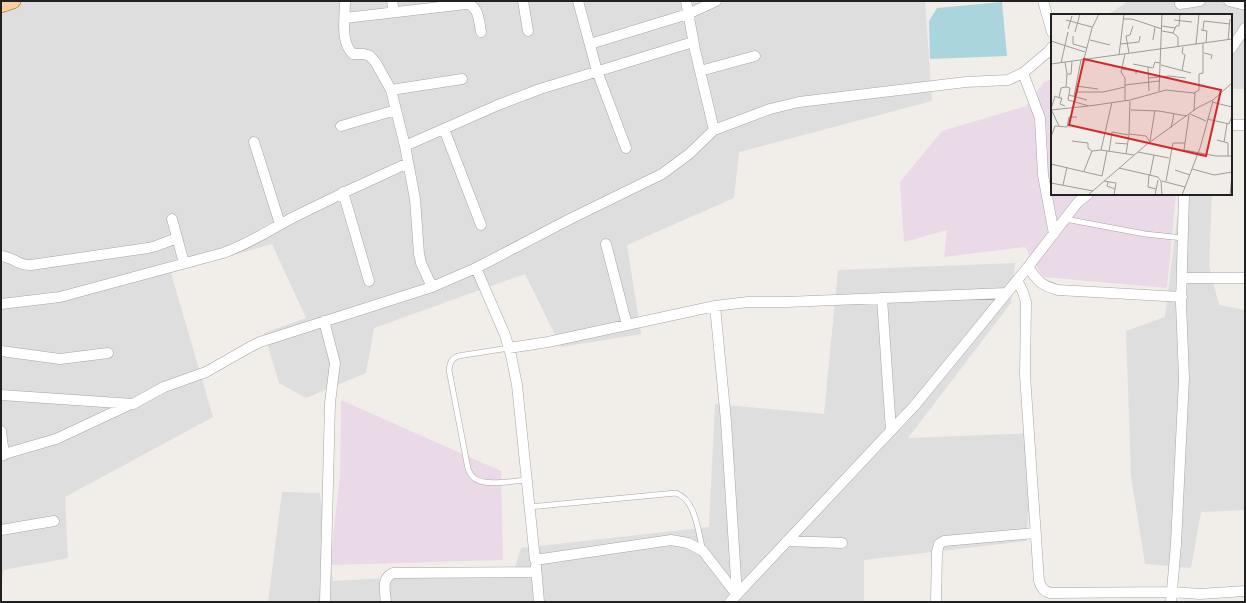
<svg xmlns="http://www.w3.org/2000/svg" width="1246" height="603" viewBox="0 0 1246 603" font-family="Jost,sans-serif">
  <rect width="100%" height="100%" fill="#f1ede8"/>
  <path fill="#dfdede" d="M 1,1 L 925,1 L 932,101 L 739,152 L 734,198 L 627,245 L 641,334 L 561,347 L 525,274 L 374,328 L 366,373 L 306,398 L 279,383 L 264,333 L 306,318 L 272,244 L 171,273 L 213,417 L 65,497 L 68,558 L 4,570 L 1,582 Z
    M 1129,1 L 1245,1 L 1245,89 L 1231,89 L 1231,15 L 1107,15 Z
    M 1180,194 L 1212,194 L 1209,266 L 1219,305 L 1245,310 L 1245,510 L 1201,512 L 1191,568 L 1145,564 L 1131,476 L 1126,331 L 1165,317 Z
    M 1015,263 L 1011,303 L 908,438 L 1035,433 L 1026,541 L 864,560 L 864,602 L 268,602 L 282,492 L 320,493 L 333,581 L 514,571 L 521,548 L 709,527 L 715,404 L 824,414 L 838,270 Z"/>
  <path fill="#eadae8" d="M 1052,79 L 1052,194 L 1176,194 L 1167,288 L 1043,277 L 1025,247 L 944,257 L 947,230 L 904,242 L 900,182 L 942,131 L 1026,106 L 1044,82 Z
    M 341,400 L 501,471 L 503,560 L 330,565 L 340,476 Z"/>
  <path fill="#aad5dd" d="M 1002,2 L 1007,56 L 930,59 L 929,21 L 937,8 Z"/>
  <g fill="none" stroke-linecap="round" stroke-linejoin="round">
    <defs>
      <path id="service" d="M 1065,219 L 1145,234 L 1183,238
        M 509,348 L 458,356 C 451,359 450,363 449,370 L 468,469 C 469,472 471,475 473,477 C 482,487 513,481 526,480
        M 529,507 L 676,493 C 696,500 698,532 703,551"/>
      <path id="minor" d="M 345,1 C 345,18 340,42 353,54 L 364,54 L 370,56 L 376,63 L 391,90 L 405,146 L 415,199 L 419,254 L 421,263 L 432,287
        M 392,1 L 394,12
        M 523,1 L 528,31
        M 578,1 L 597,71 L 626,148
        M 686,1 L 695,50 L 714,130
        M 1043,1 L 1052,32
        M 1229,1 L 1245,5
        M 1180,4 L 1200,1
        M 345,18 L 466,4 C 479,5 479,22 481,32
        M 590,44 L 688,14 L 716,1
        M 1231,49 L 1245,28
        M 700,71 L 755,56
        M 1023,73 L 1040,118 L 1043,175 L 1054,234
        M 391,90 L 462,79
        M 1231,125 L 1245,125
        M 341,126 L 396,110
        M 444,129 L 481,225
        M 254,142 L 280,224
        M 405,146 L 498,105 L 540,89 L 693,42
        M 343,192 L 369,281
        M 172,219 L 184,263
        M 606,244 L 627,325
        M 1,256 C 13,257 19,266 31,265 L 148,248 L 156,246 L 177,238
        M 1028,267 C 1039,282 1040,285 1058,290 L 1182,297
        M 476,268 L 505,335 L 511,355 L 517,385 L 535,560 L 671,540 L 688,543 L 703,551 L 737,595
        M 1182,278 L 1245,278
        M 1017,280 L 1023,292 L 1026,302 L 1025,375 L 1039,581 C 1041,587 1043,591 1050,593 L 1172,592 L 1200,594 L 1245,591
        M 882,298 L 891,431
        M 1,304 L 60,297 L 223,253 C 249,244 271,229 294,217 C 332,198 370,180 408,163
        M 715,306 L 726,421 L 737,595
        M 324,321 L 335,363 L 330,403 L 325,602
        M 509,348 L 548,342 L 715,306 L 748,302 L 786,302 L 1007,293
        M 1,351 L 60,359 L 108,353
        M 1,395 L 133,404 L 164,387 L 206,372 L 250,347 L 260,342 L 432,287 L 476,268 L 570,219 L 662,174 L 689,154 L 714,130 L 770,109 L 799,102 L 966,82 L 1008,80 L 1023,73 L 1049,51 L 1052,47
        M 1,431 L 4,455
        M 1,455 L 56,439 L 131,404
        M 1,530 L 54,521
        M 787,541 L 842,543
        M 536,566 L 539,602
        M 386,602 C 385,590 381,579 393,573 L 536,572
        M 730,602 L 916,404 L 1028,267 L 1078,202 L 1088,194
        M 936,602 L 937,552 L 939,544 L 944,541 L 1036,533
        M 1171,602 L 1176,544 L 1184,378 L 1181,303 L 1184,194"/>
      <path id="primary" d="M 1,5 L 13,1"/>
    </defs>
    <use href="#service" stroke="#a5a5a5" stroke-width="6"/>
    <use href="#minor" stroke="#a5a5a5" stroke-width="11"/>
    <use href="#primary" stroke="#9b5e03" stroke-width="16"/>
    <use href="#service" stroke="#fff" stroke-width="5"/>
    <use href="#minor" stroke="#fff" stroke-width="10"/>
    <use href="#primary" stroke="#facfa4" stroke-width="15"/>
  </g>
  <g transform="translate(1051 14)">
    <rect width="181" height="181" fill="#f1ede8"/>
    <path fill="none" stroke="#9e9b98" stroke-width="1" d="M 72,5 L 81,5 L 111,15M 15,6 L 41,13M 123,6 L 141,8M 111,12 L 124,14M 17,15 L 21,2M 150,16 L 156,17 L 155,28M 152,16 L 153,7 L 179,10M 111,17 L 122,19 L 125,12 L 128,12 L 129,0M 24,18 L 29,0M 122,19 L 127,23 L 127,32M 22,22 L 22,30 L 36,34M 39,26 L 59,31M 102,26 L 104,13M 177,26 L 179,5M 0,27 L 34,38M 70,30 L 88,28 L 89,22M 145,30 L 148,0M 78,39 L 75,22 L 79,21 L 82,12M 153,39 L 161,41 L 160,45M 68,41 L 73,0M 33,45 L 41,14 L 48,0M 21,47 L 20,60 L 16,60 L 15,73 L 19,74 L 17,86 L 38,92 L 79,86 L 115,76 L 143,79 L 148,76 L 148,60 L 152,59 L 152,29M 14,48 L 16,60M 10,49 L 17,18M 0,50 L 181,25M 82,50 L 102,54 L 104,48 L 109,49M 110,51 L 140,59M 97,53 L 98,77M 71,55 L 85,57 L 85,60M 131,57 L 134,41 L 131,39 L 132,33M 97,64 L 118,62 L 135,64M 74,71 L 108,67M 25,72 L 47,75M 108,77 L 111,0M 24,78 L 52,78 L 74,73M 18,81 L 36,86M 23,82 L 30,46M 8,84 L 11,84 L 9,90 L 14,92M 74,87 L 74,64 L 70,58 L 74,40M 79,87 L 78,120 L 95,122 L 99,128M 161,88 L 181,93M 0,96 L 37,92M 80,96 L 108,97 L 136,102M 143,97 L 144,78M 139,100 L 155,107M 138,101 L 133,136 L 165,142 L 181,142M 156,105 L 178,110 L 181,102M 8,112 L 0,95 L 4,82 L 8,84 L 10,74 L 15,73M 120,114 L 123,100M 0,123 L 4,112 L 16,113 L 18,103 L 26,103M 166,126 L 177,129 L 177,142M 21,127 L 37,129 L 37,134 L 41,137M 99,127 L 104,96M 173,128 L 176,110M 64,129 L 77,130M 50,136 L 83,141M 58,138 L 61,118 L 78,121M 87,138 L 118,144M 75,140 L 78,121M 0,150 L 51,162 L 56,137M 68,154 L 107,163 L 110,167 L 111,181M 141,155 L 163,161 L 181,158M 124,156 L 139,161M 33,157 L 41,137 L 50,136 L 61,88M 98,161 L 97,173 L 105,175M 99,161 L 103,141M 53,167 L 65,169 L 63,181M 111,167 L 134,173M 115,167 L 122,129 L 134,129M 57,168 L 56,172 L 64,175M 0,169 L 42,177M 12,171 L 16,153M 37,181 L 95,131 L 146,94 L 162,86 L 181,69M 104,181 L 107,166M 131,181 L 149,134 L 162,87M 179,181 L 181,161"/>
    <path fill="#d62828" fill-opacity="0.15" stroke="#d62828" stroke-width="2" d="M 33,45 L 170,76 L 155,142 L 18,111 Z"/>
    <rect width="181" height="181" fill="none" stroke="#212121" stroke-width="2"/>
  </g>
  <rect width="1246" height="603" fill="none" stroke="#212121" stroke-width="4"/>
</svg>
